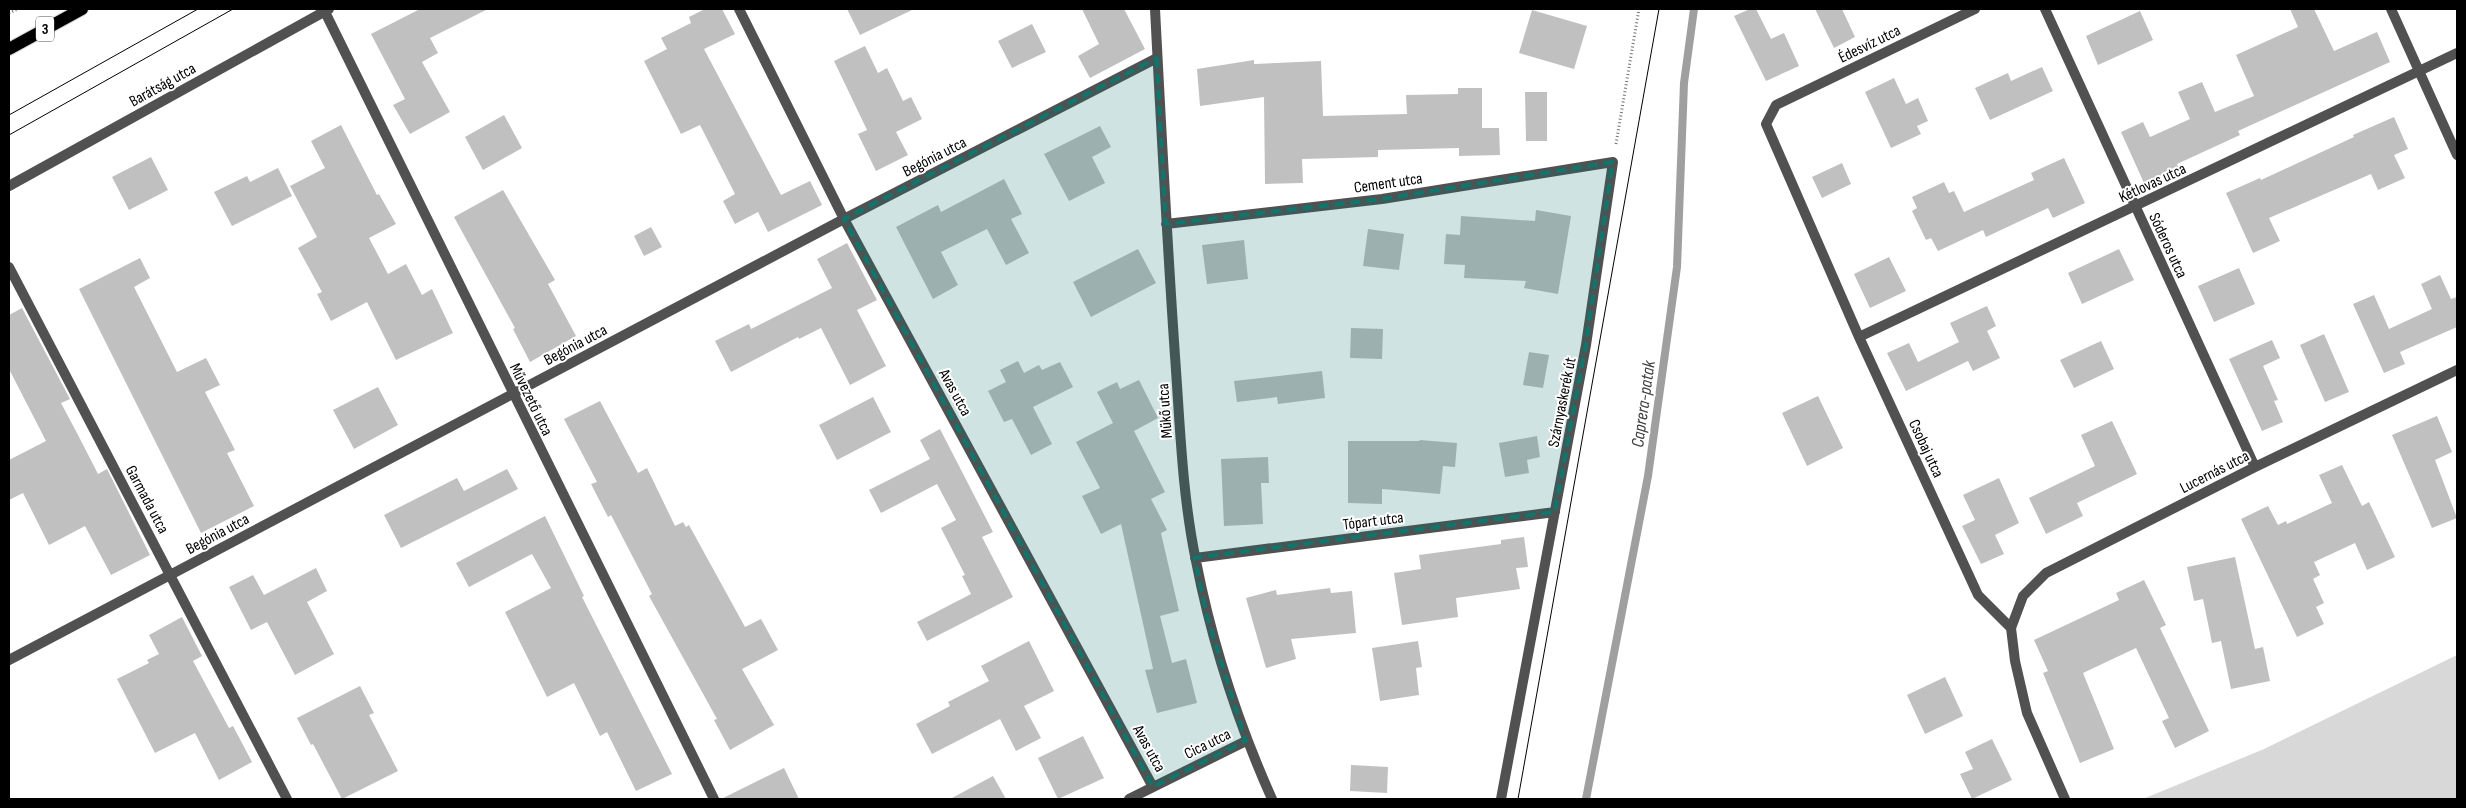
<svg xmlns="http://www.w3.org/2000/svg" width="2466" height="808" viewBox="0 0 2466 808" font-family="'Sofia Sans Condensed',sans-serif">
  <rect width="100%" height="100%" fill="#fff"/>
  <path fill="#d8d8d8" d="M 2457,655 L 2457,799 L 2143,799 L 2264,749 Z"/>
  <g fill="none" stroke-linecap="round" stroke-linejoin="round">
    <path stroke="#9f9f9f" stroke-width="8" d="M 1586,799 L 1648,476 L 1677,267 L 1684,83 L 1694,9"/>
  </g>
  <path fill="#c0c0c0" d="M 420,9 L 488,9 L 430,38 L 438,53 L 422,62 L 450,112 L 410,134 L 393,105 L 405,99 L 371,34 Z
    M 705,9 L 722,9 L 735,34 L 704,49 L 781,195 L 810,181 L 822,205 L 768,232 L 758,212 L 735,224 L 723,201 L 735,194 L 700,125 L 681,134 L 644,61 L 667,49 L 661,38 L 691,23 L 689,17 Z
    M 847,9 L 914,9 L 860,35 Z
    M 1082,9 L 1124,9 L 1145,49 L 1090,78 L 1078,56 L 1099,44 Z
    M 1750,9 L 1756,9 L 1771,39 L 1784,33 L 1799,66 L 1766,81 L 1734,16 Z
    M 1815,9 L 1842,9 L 1855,37 L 1834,48 Z
    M 2290,9 L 2314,9 L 2334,51 L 2377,32 L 2390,62 L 2238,131 L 2240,135 L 2177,164 L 2178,167 L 2144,183 L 2121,132 L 2143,122 L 2150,137 L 2190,119 L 2178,92 L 2202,82 L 2215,112 L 2254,96 L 2236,55 L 2298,27 Z
    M 1532,10 L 1587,26 L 1574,69 L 1519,53 Z
    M 2140,11 L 2153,40 L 2098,65 L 2086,36 Z
    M 1032,24 L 1046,52 L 1012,68 L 998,41 Z
    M 865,46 L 878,73 L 887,68 L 903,101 L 911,97 L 922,119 L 896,132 L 908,155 L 876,171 L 858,134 L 867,130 L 834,61 Z
    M 1254,60 L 1254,64 L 1321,61 L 1323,116 L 1407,114 L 1406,95 L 1458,94 L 1458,88 L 1482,88 L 1482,128 L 1499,128 L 1500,155 L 1459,156 L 1459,148 L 1378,150 L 1378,157 L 1302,159 L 1303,183 L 1265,184 L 1264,97 L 1200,106 L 1197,69 Z
    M 2042,67 L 2053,91 L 1990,120 L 1975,88 L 2008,73 L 2011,81 Z
    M 1894,78 L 1906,104 L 1918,98 L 1928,121 L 1917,126 L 1921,134 L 1891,148 L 1865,92 Z
    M 1525,92 L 1547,92 L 1547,141 L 1526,141 Z
    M 504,115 L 522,148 L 483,170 L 465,137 Z
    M 2394,117 L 2408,149 L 2394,155 L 2405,178 L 2378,190 L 2371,174 L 2269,218 L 2280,241 L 2253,253 L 2226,193 L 2260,178 L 2261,180 L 2354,137 L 2353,135 Z
    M 341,125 L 377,195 L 379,194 L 396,224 L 369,238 L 388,274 L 406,264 L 422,295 L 432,289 L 453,333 L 396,360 L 367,302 L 331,321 L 317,294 L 322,292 L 298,248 L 317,237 L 290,186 L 325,168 L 311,141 Z
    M 1100,126 L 1111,147 L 1092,157 L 1105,183 L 1069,201 L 1044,154 Z
    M 151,157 L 168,190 L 129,210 L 112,177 Z
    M 2064,158 L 2085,203 L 2053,218 L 2048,208 L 1986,237 L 1983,230 L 1938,251 L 1931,238 L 1926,240 L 1912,211 L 1917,208 L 1912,197 L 1944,182 L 1949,193 L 1954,191 L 1964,212 L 2034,180 L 2031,173 Z
    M 1842,163 L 1851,184 L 1822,198 L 1812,177 Z
    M 278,168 L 292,196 L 232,226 L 214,192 L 247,176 L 250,182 Z
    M 1004,179 L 1022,214 L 1011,219 L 1029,253 L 1006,265 L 987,229 L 941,252 L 958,285 L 933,299 L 896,227 L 938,205 L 941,212 Z
    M 503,190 L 555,280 L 548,284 L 576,336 L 530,362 L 513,329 L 515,328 L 454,217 Z
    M 1536,210 L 1571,216 L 1558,294 L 1524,288 L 1526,281 L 1464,278 L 1465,265 L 1444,264 L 1446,234 L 1460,235 L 1461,216 L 1535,221 Z
    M 651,227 L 662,247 L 644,256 L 634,236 Z
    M 1368,229 L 1404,234 L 1399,270 L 1363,266 Z
    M 1244,240 L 1248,279 L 1207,284 L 1202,245 Z
    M 847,243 L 877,300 L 857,310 L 886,366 L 850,385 L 821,328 L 799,339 L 798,337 L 731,372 L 715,341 L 749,324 L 751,329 L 832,288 L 817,259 Z
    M 1138,249 L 1156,283 L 1091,317 L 1073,282 Z
    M 2119,249 L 2134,280 L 2082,304 L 2068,273 Z
    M 1889,257 L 1906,291 L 1870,308 L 1854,274 Z
    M 140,258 L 150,278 L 134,287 L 177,372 L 206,358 L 220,385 L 205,392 L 235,450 L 227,453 L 254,506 L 201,533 L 79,289 Z
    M 2239,268 L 2255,304 L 2214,322 L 2198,286 Z
    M 2440,275 L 2451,299 L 2457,297 L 2457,327 L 2400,352 L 2405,364 L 2384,373 L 2353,304 L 2374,295 L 2389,329 L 2432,309 L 2421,284 Z
    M 1987,306 L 1996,326 L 1987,331 L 2000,358 L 1973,371 L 1968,361 L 1906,391 L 1887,353 L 1909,343 L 1918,362 L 1959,342 L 1950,323 Z
    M 22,308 L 70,399 L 61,403 L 78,435 L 98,474 L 107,469 L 150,555 L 111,575 L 85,526 L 49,545 L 23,493 L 9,500 L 9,460 L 46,441 L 9,369 L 9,315 Z
    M 1351,328 L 1383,329 L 1382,359 L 1350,358 Z
    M 2324,334 L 2349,392 L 2325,402 L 2300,345 Z
    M 2272,340 L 2280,358 L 2263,366 L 2278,400 L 2274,401 L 2283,422 L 2262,431 L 2229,359 Z
    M 2101,341 L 2114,369 L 2074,388 L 2060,360 Z
    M 1529,352 L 1549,355 L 1543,388 L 1523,385 Z
    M 1018,361 L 1024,373 L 1039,365 L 1042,370 L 1060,362 L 1073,387 L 1033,407 L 1052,444 L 1031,455 L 1012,419 L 1004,422 L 988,391 L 1006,382 L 1000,370 Z
    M 1322,371 L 1325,398 L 1278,404 L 1277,397 L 1237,402 L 1234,381 Z
    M 1139,380 L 1158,418 L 1134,431 L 1165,492 L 1151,499 L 1167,530 L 1161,533 L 1179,611 L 1160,616 L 1172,663 L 1186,659 L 1197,703 L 1157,713 L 1145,670 L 1153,669 L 1121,524 L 1101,534 L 1082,496 L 1100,488 L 1076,442 L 1113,423 L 1097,392 L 1117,382 L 1120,389 Z
    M 378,387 L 398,425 L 354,449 L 333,410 Z
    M 1818,396 L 1843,448 L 1807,466 L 1782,413 Z
    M 873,397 L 891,432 L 837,460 L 819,425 Z
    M 600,401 L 638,473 L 647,468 L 675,526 L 683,522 L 686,527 L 689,525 L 745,627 L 761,619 L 778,650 L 742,669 L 774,725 L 730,750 L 714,720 L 717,719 L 649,596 L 652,594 L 611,515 L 608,517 L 591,484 L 597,482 L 564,419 Z
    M 2437,416 L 2452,452 L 2435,460 L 2457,518 L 2432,528 L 2392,435 Z
    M 2112,421 L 2137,474 L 2077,503 L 2083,516 L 2046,534 L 2029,498 L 2095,466 L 2081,435 Z
    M 940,429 L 993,532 L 982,537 L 1013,597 L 927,641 L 917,622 L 971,594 L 962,576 L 965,575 L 941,528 L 956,520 L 937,484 L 881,513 L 869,490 L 930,459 L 920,440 Z
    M 1537,436 L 1540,457 L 1527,460 L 1529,473 L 1505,477 L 1499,443 Z
    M 1420,440 L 1457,443 L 1455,467 L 1443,466 L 1440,494 L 1382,489 L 1382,504 L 1348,503 L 1348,441 L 1419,441 Z
    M 1268,457 L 1269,483 L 1261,483 L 1263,524 L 1224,526 L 1221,459 Z
    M 2342,465 L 2362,506 L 2369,502 L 2395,557 L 2367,570 L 2355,543 L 2314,562 L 2320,575 L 2313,579 L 2324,603 L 2316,607 L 2324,624 L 2297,637 L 2241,519 L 2268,506 L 2278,525 L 2286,521 L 2287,524 L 2332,503 L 2319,475 Z
    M 507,469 L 518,489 L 401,548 L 384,515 L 457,478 L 464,491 Z
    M 1999,478 L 2019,523 L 1995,535 L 2004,554 L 1981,564 L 1962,526 L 1975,520 L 1963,495 Z
    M 545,516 L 584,596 L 582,597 L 672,774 L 636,791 L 607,732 L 600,736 L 574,683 L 547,697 L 505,612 L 551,588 L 532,554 L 469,587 L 456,563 Z
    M 1524,537 L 1528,567 L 1516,568 L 1520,589 L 1456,598 L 1458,617 L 1402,625 L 1394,573 L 1421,569 L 1419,555 L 1501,544 L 1501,540 Z
    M 2235,557 L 2255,649 L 2263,647 L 2270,681 L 2231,689 L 2221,641 L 2212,643 L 2203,599 L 2194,601 L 2187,567 Z
    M 316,568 L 327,591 L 307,602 L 334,654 L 295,675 L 267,622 L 251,630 L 229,587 L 253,575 L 264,595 Z
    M 2144,580 L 2166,625 L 2160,628 L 2209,731 L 2175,748 L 2162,721 L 2169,718 L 2136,648 L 2083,673 L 2114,749 L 2080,763 L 2043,673 L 2048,671 L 2034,640 L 2119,600 L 2116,593 Z
    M 1330,588 L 1331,593 L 1352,591 L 1356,633 L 1291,639 L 1296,659 L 1266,668 L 1246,598 L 1276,590 L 1277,595 Z
    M 182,617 L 202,656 L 193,661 L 229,728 L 233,726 L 252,762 L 219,780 L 195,733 L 155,753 L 117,679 L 149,663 L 147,660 L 159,654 L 149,635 Z
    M 1029,641 L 1054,691 L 1024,706 L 1041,738 L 1016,751 L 1000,719 L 932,754 L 916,724 L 950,706 L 948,702 L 989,681 L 981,666 Z
    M 1418,641 L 1422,667 L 1416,668 L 1419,695 L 1380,701 L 1372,648 Z
    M 1945,677 L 1963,716 L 1925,734 L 1907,695 Z
    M 360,686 L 374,713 L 369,715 L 398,771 L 342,799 L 313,744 L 311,745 L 297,718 Z
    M 1083,736 L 1104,778 L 1058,799 L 1038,758 Z
    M 1992,739 L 2012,780 L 1972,799 L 1960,774 L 1973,769 L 1965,752 Z
    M 1351,765 L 1388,767 L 1387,793 L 1350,791 Z
    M 784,768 L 799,799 L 721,799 Z
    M 993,776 L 1006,799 L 950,799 Z"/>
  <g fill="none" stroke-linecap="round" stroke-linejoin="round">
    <defs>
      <path id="primary" d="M 9,49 L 82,9"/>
    </defs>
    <use href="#primary" stroke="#dbdbdb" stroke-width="14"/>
    <path stroke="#737373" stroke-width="3" stroke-dasharray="1 2.5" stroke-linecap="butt" d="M 9,13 L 18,9
      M 1616,144 L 1639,9"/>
    <path stroke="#515151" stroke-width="10" d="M 739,9 L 844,219 L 1153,787
      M 1155,9 C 1161,125 1167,240 1175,356 C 1180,424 1182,494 1196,561 C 1212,643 1238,723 1272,799
      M 1975,9 L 1776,105 L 1766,124 L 1859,337 L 1978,595 L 2011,628 L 2015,661 L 2027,713 L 2065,799
      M 2045,9 L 2255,467
      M 2391,9 L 2457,155
      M 325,12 L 714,799
      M 9,186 L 329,9
      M 1166,224 L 1382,199 L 1613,162 L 1586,345 L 1501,799
      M 9,267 L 287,799
      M 1859,337 L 2457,53
      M 1195,558 L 1555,512
      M 2011,628 L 2023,596 L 2046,573 L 2255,467 L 2457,370
      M 9,660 L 844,219 L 1157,58
      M 1129,799 L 1246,741"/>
    <use href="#primary" stroke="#000" stroke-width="12"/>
    <path stroke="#000" stroke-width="1" d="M 9,115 L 198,9
      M 9,135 L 233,9
      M 1518,799 L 1659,9"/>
  </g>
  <path fill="#0f766e" fill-opacity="0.2" stroke="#0f766e" stroke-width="4" stroke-dasharray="10 6" stroke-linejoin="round" d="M 1157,58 L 1166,224 L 1382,199 L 1613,162 L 1586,345 L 1555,512 L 1195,558 L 1207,616 L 1246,741 L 1153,787 L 844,219 Z"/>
  <g text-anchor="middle" stroke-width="4" stroke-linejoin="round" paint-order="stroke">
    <rect fill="#fff" stroke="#4c4c4c" stroke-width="1" x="36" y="16.5" width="18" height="25" rx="4"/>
    <g font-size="15" font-weight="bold" fill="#000">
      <text x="45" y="34">3</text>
    </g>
    <g font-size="16" fill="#000" stroke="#fff">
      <text transform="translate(1869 43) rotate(-26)" y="6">Édesvíz utca</text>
      <text transform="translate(162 84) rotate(-29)" y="6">Barátság utca</text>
      <text transform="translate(934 156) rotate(-27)" y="6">Begónia utca</text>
      <text transform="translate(1388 182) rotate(-8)" y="6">Cement utca</text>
      <text transform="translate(2152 182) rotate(-25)" y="6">Kétlovas utca</text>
      <text transform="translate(2169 245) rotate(65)" y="6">Sóderos utca</text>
      <text transform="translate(575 344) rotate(-28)" y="6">Begónia utca</text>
      <text transform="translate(956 392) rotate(61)" y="6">Avas utca</text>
      <text transform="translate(532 399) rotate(64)" y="6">Művezető utca</text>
      <text transform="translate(1561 402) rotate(-79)" y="6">Szárnyaskerék út</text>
      <text transform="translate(1164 411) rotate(-94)" y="6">Műkő utca</text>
      <text transform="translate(1927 448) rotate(65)" y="6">Csobaj utca</text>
      <text transform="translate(2214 471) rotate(-27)" y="6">Lucernás utca</text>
      <text transform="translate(148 499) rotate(62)" y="6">Garmada utca</text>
      <text transform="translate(1373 520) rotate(-7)" y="6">Tópart utca</text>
      <text transform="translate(217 533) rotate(-28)" y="6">Begónia utca</text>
      <text transform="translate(1207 743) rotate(-26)" y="6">Cica utca</text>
      <text transform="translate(1150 748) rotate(61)" y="6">Avas utca</text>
    </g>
    <g font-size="18" font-style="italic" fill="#404040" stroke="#fff">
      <text transform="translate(1643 404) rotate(-82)" y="6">Caprera-patak</text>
    </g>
  </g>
  <rect width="2466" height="808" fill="none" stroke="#000000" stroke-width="20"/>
</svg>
